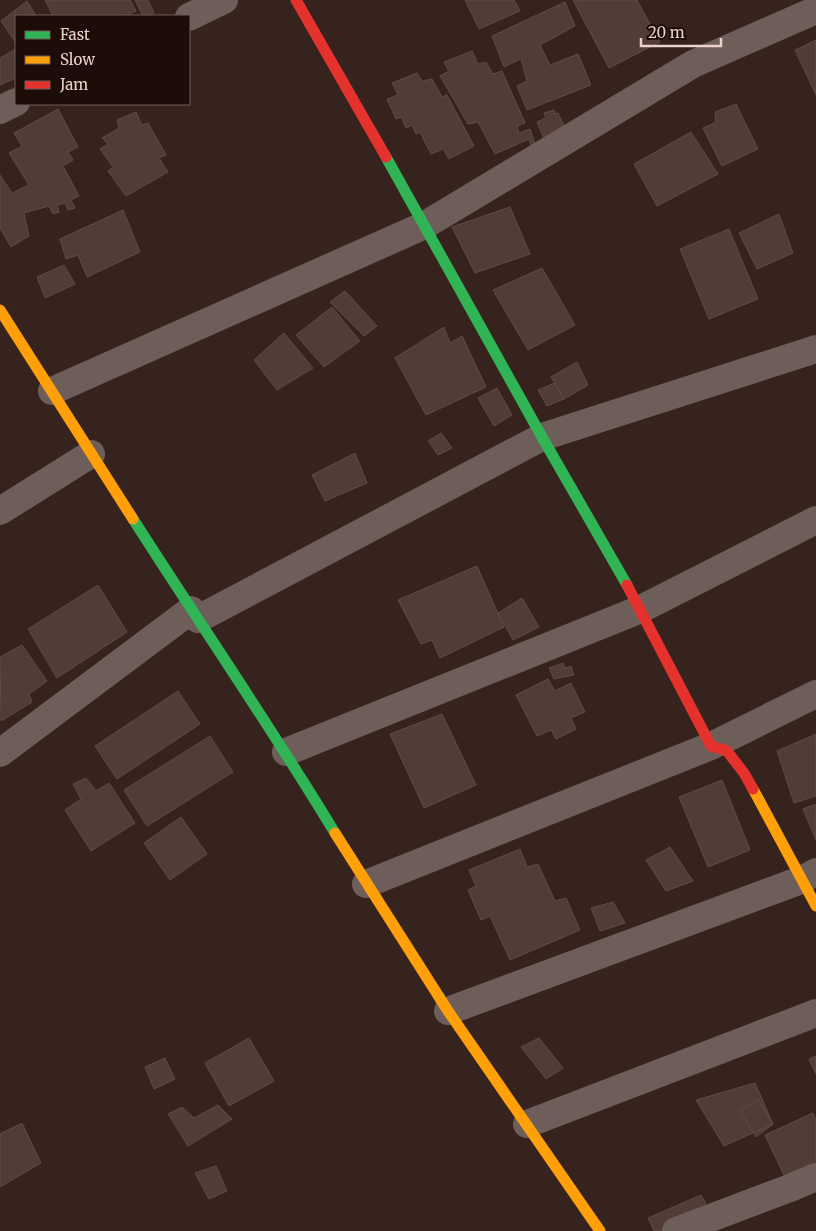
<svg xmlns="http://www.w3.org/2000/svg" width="816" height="1231" viewBox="0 0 816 1231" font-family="Merriweather,serif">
  <rect width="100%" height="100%" fill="#36231e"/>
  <path fill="#523c36" stroke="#5d4c47" d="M 45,0 L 130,0 L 136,11 L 125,16 L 53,16 Z
    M 135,0 L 148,0 L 154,13 L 143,16 Z
    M 465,0 L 514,0 L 520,11 L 479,29 Z
    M 573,0 L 637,0 L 660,42 L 609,68 Z
    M 27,1 L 36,16 L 16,16 L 16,43 L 1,21 Z
    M 565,2 L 575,26 L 540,45 L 550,65 L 578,54 L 591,85 L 527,110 L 517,86 L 527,81 L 521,59 L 504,67 L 492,36 Z
    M 816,40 L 816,95 L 795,50 Z
    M 16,49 L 16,78 L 0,85 L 0,58 Z
    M 472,51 L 478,64 L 486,62 L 493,74 L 502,71 L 525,123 L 517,126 L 519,133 L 530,129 L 535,144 L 531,145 L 529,139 L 495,154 L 478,122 L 468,124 L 440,76 L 449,71 L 444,62 Z
    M 417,73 L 422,81 L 432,79 L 442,97 L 447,95 L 474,146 L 449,159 L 443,149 L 431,154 L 420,132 L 416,134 L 412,125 L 406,128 L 401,117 L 396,119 L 387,99 L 398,95 L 392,83 Z
    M 736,104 L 758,149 L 722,166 L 703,128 L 716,122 L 715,112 Z
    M 58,109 L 78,147 L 68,152 L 73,160 L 63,166 L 79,196 L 71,200 L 75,208 L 68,210 L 65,203 L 57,205 L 59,212 L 53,214 L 49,206 L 24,213 L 29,236 L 11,247 L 0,228 L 0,175 L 12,193 L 29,185 L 9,153 L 22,146 L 14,133 Z
    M 554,110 L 555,114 L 558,113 L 566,130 L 544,139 L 537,122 L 546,118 L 544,113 Z
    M 136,112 L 142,125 L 148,123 L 166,155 L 159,158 L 168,172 L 126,196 L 108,171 L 113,167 L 100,149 L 108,144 L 102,138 L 119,128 L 117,120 Z
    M 691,132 L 718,174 L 657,206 L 634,164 Z
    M 510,207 L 530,254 L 475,273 L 452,227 Z
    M 123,210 L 140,252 L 87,277 L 78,255 L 66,259 L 60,239 Z
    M 779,214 L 793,253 L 757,269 L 739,233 Z
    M 729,229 L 758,299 L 709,319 L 680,249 Z
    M 64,265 L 75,284 L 45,298 L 37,277 Z
    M 542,268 L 575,325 L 528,350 L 493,290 Z
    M 345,291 L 377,326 L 364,336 L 330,302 Z
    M 332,307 L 360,341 L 324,367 L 296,335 Z
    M 444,327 L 450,343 L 462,336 L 486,387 L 426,415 L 395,358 Z
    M 284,333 L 313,368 L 277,390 L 254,360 Z
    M 577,362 L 588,385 L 564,399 L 551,377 Z
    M 555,383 L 564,399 L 547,406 L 538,390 Z
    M 497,388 L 512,415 L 494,426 L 478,398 Z
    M 441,433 L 452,448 L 438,455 L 428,441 Z
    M 355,453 L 367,483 L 325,501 L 312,475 Z
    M 477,566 L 504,627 L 440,658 L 432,640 L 421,644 L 398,600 Z
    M 98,585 L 127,632 L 57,678 L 28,629 Z
    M 522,598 L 539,627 L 513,640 L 498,613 Z
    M 22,645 L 47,681 L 29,694 L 32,702 L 1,721 L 0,657 Z
    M 563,663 L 565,668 L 571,666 L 574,675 L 554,679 L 549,668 Z
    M 548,679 L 555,691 L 571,683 L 585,712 L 571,718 L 576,729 L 556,739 L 551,730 L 537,736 L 516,695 Z
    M 178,691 L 200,724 L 117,779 L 95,746 Z
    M 442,714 L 476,785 L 424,808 L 390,734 Z
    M 816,734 L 816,796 L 794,803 L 777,751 Z
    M 210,736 L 233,772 L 147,826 L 124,790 Z
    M 86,778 L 96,791 L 109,783 L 135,823 L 91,851 L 65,810 L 81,799 L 73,784 Z
    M 722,780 L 750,850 L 708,867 L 679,797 Z
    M 816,804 L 816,840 L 803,809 Z
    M 181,817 L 207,854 L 170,880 L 144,843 Z
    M 670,847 L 693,881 L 666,891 L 646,860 Z
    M 520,849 L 527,867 L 538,864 L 555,901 L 566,898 L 580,930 L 510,960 L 490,916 L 481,920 L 468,890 L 476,886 L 469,870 Z
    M 613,902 L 625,923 L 600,931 L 591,908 Z
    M 249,1038 L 274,1081 L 229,1106 L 205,1063 Z
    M 539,1038 L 563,1068 L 546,1079 L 521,1047 Z
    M 816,1056 L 816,1074 L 809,1059 Z
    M 165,1058 L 175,1079 L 154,1089 L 145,1067 Z
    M 755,1083 L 773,1124 L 724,1146 L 696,1100 Z
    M 758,1099 L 773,1124 L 756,1137 L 740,1111 Z
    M 218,1105 L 232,1119 L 188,1146 L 168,1114 L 182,1107 L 194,1118 Z
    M 813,1113 L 816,1120 L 816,1177 L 790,1188 L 765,1135 Z
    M 22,1123 L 41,1163 L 0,1187 L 0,1134 Z
    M 216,1166 L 227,1191 L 209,1199 L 195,1173 Z
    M 701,1195 L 710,1211 L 671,1231 L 654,1231 L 648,1218 Z"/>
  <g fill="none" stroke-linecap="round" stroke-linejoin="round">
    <path stroke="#6d5e5a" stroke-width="28" d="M 189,17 L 224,0
      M 0,110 L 16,102
      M 52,391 L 425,225 L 693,64 L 816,10
      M 0,511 L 91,454
      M 198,619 L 542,437 L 816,349
      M 286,752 L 641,609 L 816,520
      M 0,753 L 191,610
      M 366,884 L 711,746 L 816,694
      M 448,1011 L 801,880 L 816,872
      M 527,1124 L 816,1013
      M 676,1231 L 790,1188 L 816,1177"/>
    <path stroke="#30b455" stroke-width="11" d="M 386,157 L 542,437 L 627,585
      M 133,519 C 200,624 271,727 335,833"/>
    <path stroke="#ff9f0a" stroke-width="11" d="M 0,310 L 133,519
      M 753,789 L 816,906
      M 335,833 L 448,1011 L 600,1231"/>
    <path stroke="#e5322d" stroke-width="11" d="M 296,0 L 386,157
      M 627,585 L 711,746 L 727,751 L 744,773 L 753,789"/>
  </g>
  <rect x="15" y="15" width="175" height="90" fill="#1d0d08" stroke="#6f5c56"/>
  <rect x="25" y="31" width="25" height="8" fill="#30b455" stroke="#6f5c56"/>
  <text x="60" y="40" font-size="15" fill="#ead2ca">Fast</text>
  <rect x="25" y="56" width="25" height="8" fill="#ff9f0a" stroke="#6f5c56"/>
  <text x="60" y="65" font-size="15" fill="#ead2ca">Slow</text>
  <rect x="25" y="81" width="25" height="8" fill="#e5322d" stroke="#6f5c56"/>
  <text x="60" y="90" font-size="15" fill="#ead2ca">Jam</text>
  <path d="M641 38v8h80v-8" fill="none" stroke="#ead2ca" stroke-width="2.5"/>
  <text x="648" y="38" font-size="15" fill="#ead2ca" stroke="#1d0d08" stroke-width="4" paint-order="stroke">20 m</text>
</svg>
